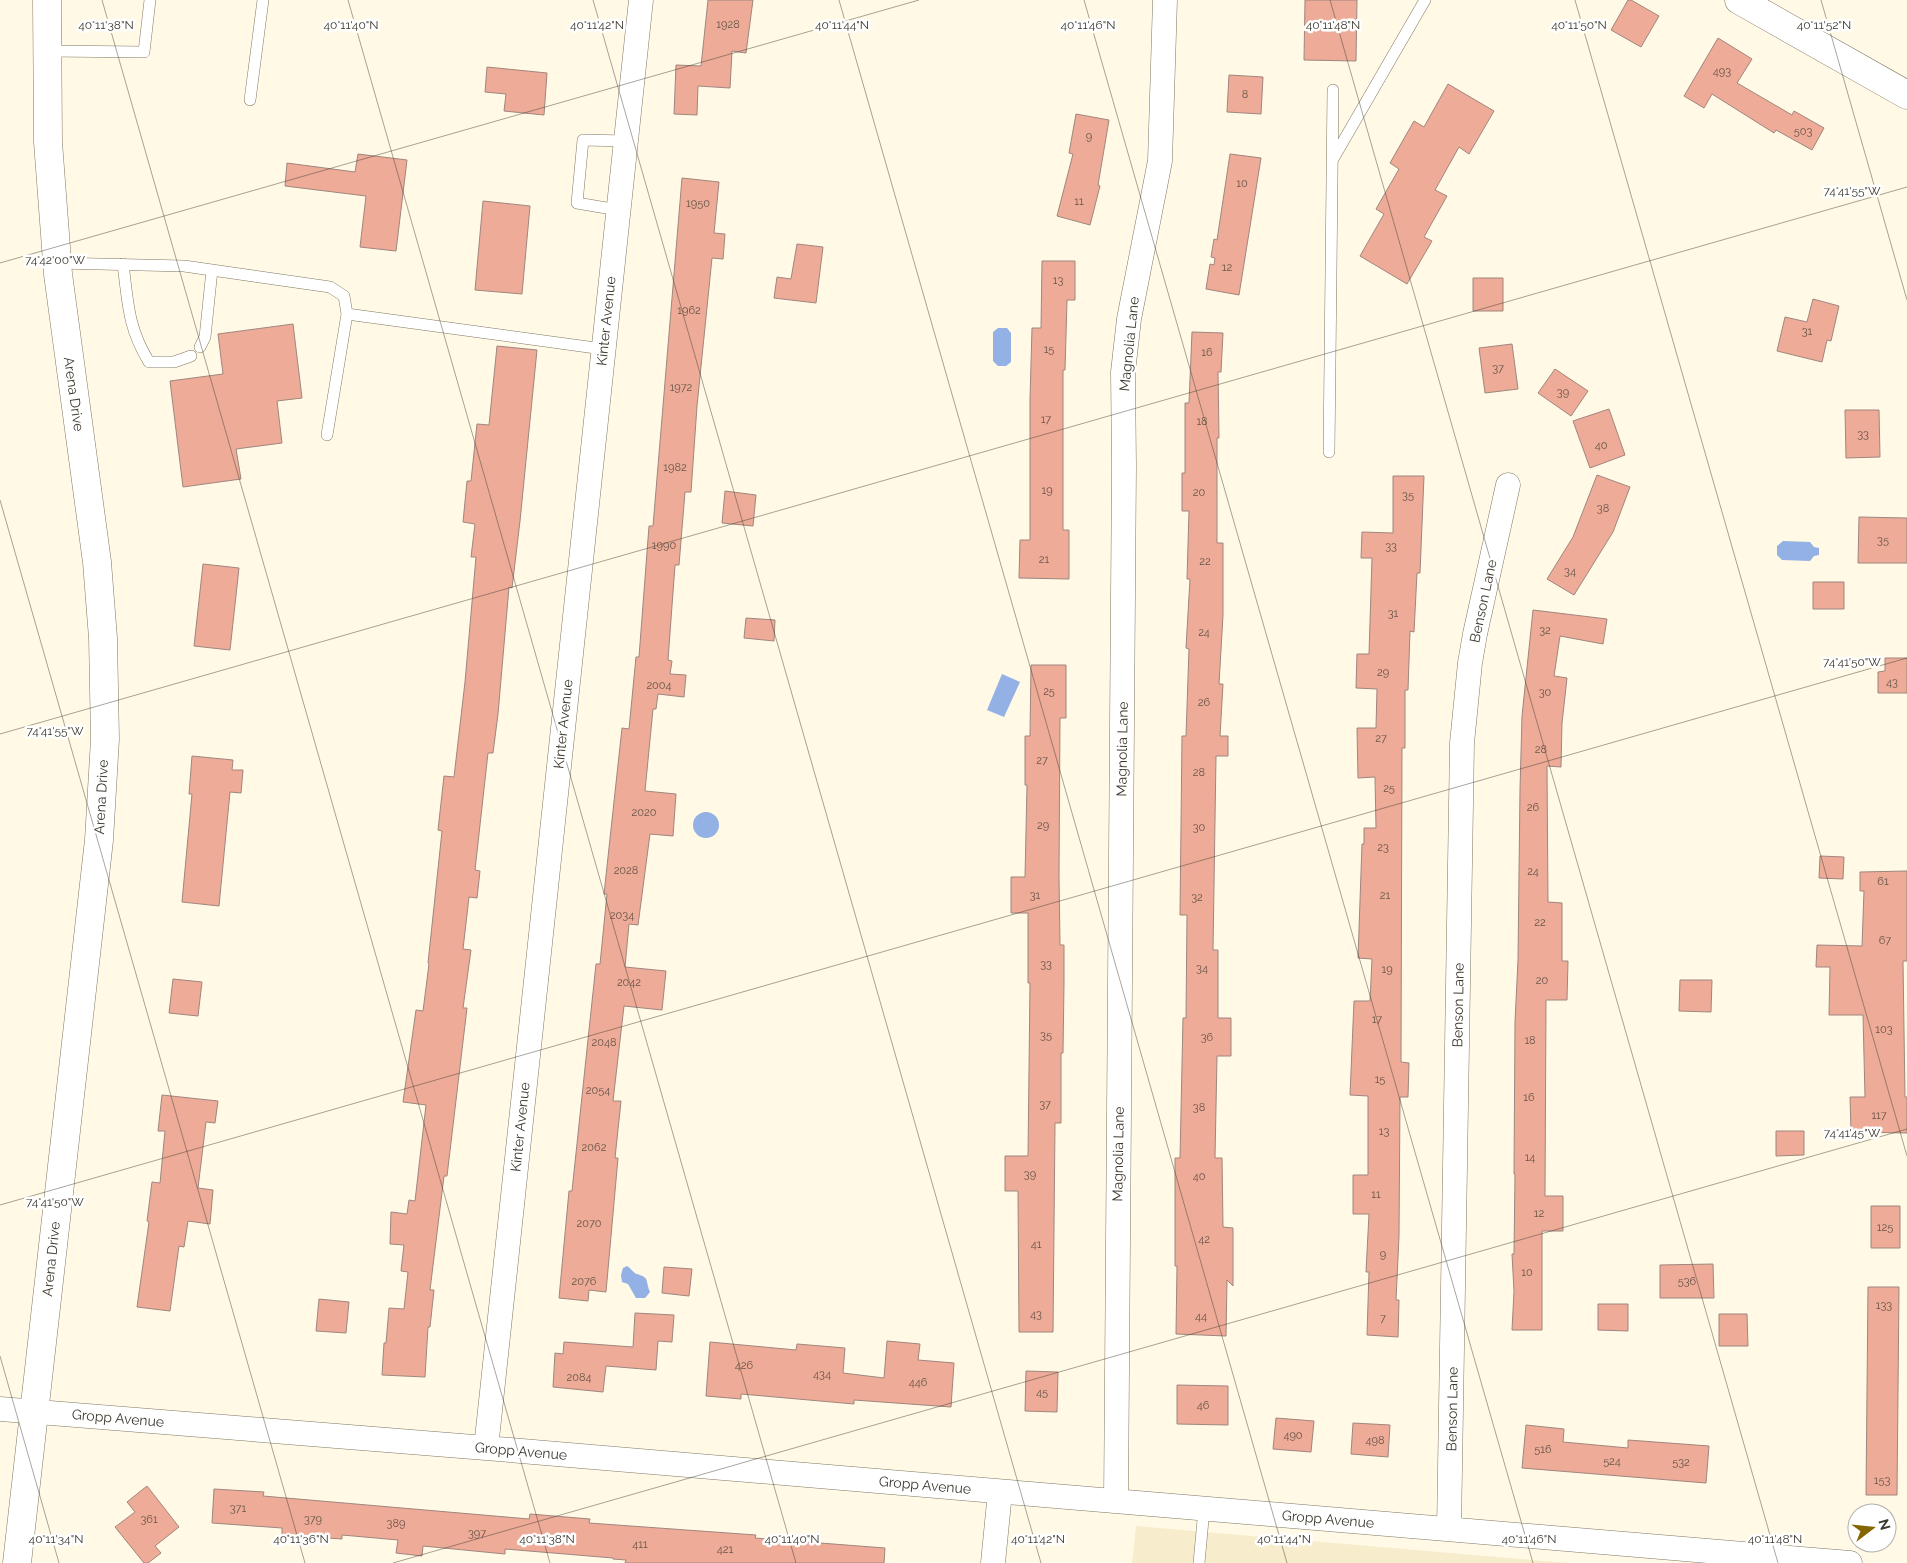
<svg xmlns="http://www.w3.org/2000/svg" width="1907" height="1563" viewBox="0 0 1907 1563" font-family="Raleway,sans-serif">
  <rect width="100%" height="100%" fill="#fff9e5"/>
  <path fill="#f7edcd" d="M 1136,1526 L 1568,1563 L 1132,1563 Z"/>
  <path fill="#94b1e5" d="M 998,328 L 1007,328 L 1011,333 L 1011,362 L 1006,366 L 998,366 L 993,361 L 993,332 Z
    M 1783,541 L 1810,542 L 1814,547 L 1819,548 L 1819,555 L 1814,556 L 1810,561 L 1782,560 L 1777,555 L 1777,546 Z
    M 1002,674 L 1020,682 L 1004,717 L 987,710 Z
    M693 825a13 13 0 1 1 26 0a13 13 0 1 1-26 0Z
    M 627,1266 C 631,1268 633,1273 637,1274 C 650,1278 645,1280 650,1292 L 645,1298 L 636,1298 L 628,1284 L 622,1282 L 621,1275 L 623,1268 Z"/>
  <path fill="#edab98" stroke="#a0867f" d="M 708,0 L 753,0 L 746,53 L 732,51 L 730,88 L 698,86 L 697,115 L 674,114 L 676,65 L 701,66 Z
    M 1305,0 L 1357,0 L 1356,61 L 1304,60 Z
    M 1628,0 L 1631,0 L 1659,16 L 1641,47 L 1611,30 Z
    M 1718,38 L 1752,59 L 1737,83 L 1792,115 L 1794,111 L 1824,128 L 1812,150 L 1776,130 L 1774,133 L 1712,94 L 1704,108 L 1684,96 Z
    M 487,67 L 547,73 L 544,115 L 504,111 L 506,94 L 485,92 Z
    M 1229,75 L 1263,77 L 1261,114 L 1227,112 Z
    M 1448,84 L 1494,111 L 1469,154 L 1459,147 L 1435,190 L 1447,196 L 1424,237 L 1432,241 L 1407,284 L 1360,256 L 1384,214 L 1376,209 L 1399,169 L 1390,163 L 1414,121 L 1424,127 Z
    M 1076,114 L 1109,120 L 1098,185 L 1100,186 L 1090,225 L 1057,216 L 1073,154 L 1069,153 Z
    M 358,154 L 407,160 L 396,251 L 360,247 L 366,196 L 285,186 L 287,163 L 355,172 Z
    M 1230,154 L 1261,158 L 1239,295 L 1206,289 L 1210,264 L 1214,265 L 1215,258 L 1211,257 L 1214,239 L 1217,240 Z
    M 682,178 L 719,182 L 714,233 L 725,234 L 723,259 L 712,258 L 697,406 L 691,492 L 685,492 L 679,565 L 675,565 L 668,660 L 672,661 L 670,674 L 686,675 L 684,697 L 658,694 L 656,709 L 653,709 L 645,791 L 676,794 L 673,836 L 650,834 L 638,925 L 629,924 L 625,967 L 666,971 L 662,1010 L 624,1006 L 613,1101 L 621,1101 L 615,1158 L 618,1158 L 606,1292 L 589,1290 L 588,1301 L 559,1298 L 569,1191 L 572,1191 L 596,964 L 600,964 L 607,894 L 604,894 L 622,728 L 629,729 L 636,657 L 639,657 L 649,526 L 653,526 Z
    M 483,201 L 530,206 L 522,294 L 475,290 Z
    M 797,244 L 823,247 L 816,303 L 774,298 L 777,277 L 791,279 Z
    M 1042,261 L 1075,261 L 1075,300 L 1067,300 L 1065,370 L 1063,370 L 1063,530 L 1069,530 L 1069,579 L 1019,578 L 1020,540 L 1030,540 L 1030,400 L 1032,328 L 1041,328 Z
    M 1473,278 L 1503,278 L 1503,311 L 1473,311 Z
    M 1813,299 L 1839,306 L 1831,341 L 1827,340 L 1822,362 L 1777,351 L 1785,317 L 1807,322 Z
    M 293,324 L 302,398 L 277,401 L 282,443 L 236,449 L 241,479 L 183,487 L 170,381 L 223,374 L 218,334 Z
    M 1192,332 L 1223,333 L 1221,372 L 1218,372 L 1219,438 L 1217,438 L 1217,543 L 1223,543 L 1223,615 L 1219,684 L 1223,684 L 1220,736 L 1228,736 L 1228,756 L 1216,756 L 1213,950 L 1218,950 L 1218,1018 L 1231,1018 L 1231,1056 L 1217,1056 L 1215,1158 L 1222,1158 L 1223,1227 L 1233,1228 L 1233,1286 L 1227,1280 L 1226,1336 L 1176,1334 L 1177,1266 L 1175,1266 L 1175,1158 L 1180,1158 L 1183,1018 L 1186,1018 L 1187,915 L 1180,915 L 1182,736 L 1186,736 L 1189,649 L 1186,648 L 1190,579 L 1187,579 L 1189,511 L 1182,511 L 1182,473 L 1185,473 L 1185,403 L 1189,403 Z
    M 1512,344 L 1518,389 L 1485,393 L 1479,348 Z
    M 497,346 L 537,350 L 520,521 L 512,588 L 509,587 L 498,714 L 493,753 L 488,753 L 475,870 L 480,871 L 477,898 L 469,897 L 463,949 L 471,950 L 463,1008 L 467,1008 L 447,1176 L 444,1176 L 430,1290 L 434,1290 L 430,1327 L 428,1327 L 425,1377 L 382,1375 L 384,1343 L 386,1343 L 389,1308 L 404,1309 L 408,1272 L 401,1271 L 404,1245 L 390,1244 L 391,1212 L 407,1214 L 409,1200 L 415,1201 L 426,1105 L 403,1102 L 416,1010 L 423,1011 L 429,964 L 428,963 L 442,831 L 438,830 L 444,776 L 454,777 L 465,682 L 476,557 L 471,557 L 475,524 L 463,522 L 467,481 L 471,481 L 477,424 L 489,425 Z
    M 1555,369 L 1588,391 L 1571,416 L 1538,393 Z
    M 1609,409 L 1625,455 L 1590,468 L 1573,421 Z
    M 1845,410 L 1879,410 L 1880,457 L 1846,458 Z
    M 1597,475 L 1630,487 L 1613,532 L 1574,595 L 1547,579 L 1573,537 Z
    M 1393,476 L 1424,476 L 1420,573 L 1417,573 L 1414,632 L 1410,631 L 1408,690 L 1405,690 L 1405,748 L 1402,748 L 1401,1062 L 1409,1063 L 1408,1097 L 1400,1097 L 1399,1236 L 1396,1300 L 1399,1300 L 1398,1337 L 1367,1335 L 1369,1272 L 1366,1272 L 1369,1214 L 1353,1214 L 1353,1175 L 1368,1175 L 1368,1096 L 1350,1095 L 1354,1001 L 1370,1001 L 1372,959 L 1358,958 L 1362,844 L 1364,844 L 1364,828 L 1376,828 L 1375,777 L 1358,778 L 1357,728 L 1376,728 L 1377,689 L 1356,688 L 1357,654 L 1369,654 L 1372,558 L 1361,558 L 1362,532 L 1393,533 Z
    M 725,491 L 756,495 L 753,526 L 722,523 Z
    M 1859,517 L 1907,518 L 1907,563 L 1858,563 Z
    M 203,564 L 239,568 L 230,650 L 194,646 Z
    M 1813,582 L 1844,582 L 1844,609 L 1813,609 Z
    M 1533,610 L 1607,619 L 1603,644 L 1560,636 L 1554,676 L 1567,678 L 1562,723 L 1561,767 L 1547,766 L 1548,902 L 1562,903 L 1562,961 L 1568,961 L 1567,1000 L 1546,1000 L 1545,1196 L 1563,1196 L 1563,1231 L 1542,1231 L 1542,1330 L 1512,1330 L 1514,1291 L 1512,1254 L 1514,1254 L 1515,1174 L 1514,1174 L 1515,1022 L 1518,960 L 1520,789 L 1522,716 Z
    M 746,618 L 775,620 L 774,641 L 744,638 Z
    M 1885,658 L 1907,658 L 1907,693 L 1878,693 L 1878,672 L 1885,671 Z
    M 1031,665 L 1066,665 L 1066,718 L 1060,718 L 1059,876 L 1060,945 L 1064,945 L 1064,983 L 1063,1053 L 1061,1053 L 1061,1123 L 1055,1123 L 1053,1332 L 1019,1332 L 1018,1191 L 1005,1191 L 1005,1156 L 1028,1156 L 1030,983 L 1028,983 L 1028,913 L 1011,913 L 1011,877 L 1025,877 L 1027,785 L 1025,785 L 1025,736 L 1030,736 Z
    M 192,756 L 233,760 L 232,770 L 243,770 L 241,793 L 230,792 L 219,906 L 182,902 L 192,794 L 189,794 Z
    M 1820,856 L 1844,857 L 1843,879 L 1819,878 Z
    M 1907,871 L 1907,961 L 1903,961 L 1905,1097 L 1907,1097 L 1907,1133 L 1851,1132 L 1850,1097 L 1865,1097 L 1863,1015 L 1829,1015 L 1830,967 L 1816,967 L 1817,945 L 1862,946 L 1864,891 L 1860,891 L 1860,872 Z
    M 173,979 L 202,982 L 198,1016 L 169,1013 Z
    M 1680,980 L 1712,980 L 1711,1012 L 1679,1011 Z
    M 162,1095 L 218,1101 L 215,1123 L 206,1122 L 198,1188 L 213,1190 L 210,1224 L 188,1221 L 184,1247 L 179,1246 L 170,1311 L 137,1307 L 149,1222 L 147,1221 L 152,1182 L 160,1183 L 165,1131 L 158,1131 Z
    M 1776,1131 L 1804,1131 L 1804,1155 L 1776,1156 Z
    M 1871,1206 L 1900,1206 L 1900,1248 L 1871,1248 Z
    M 1713,1264 L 1714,1298 L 1660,1298 L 1660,1265 Z
    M 664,1267 L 692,1269 L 689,1296 L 662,1293 Z
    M 1868,1287 L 1899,1287 L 1897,1495 L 1866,1495 Z
    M 319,1299 L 349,1302 L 346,1333 L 316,1331 Z
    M 1598,1304 L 1628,1304 L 1628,1331 L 1598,1330 Z
    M 635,1313 L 674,1315 L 672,1342 L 658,1341 L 656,1370 L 606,1366 L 603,1392 L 553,1387 L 555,1353 L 563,1354 L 564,1342 L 633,1347 Z
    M 1719,1314 L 1747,1314 L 1748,1346 L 1719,1346 Z
    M 887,1341 L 920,1344 L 918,1360 L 954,1363 L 951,1407 L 854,1400 L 854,1404 L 741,1394 L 741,1399 L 706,1396 L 710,1342 L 796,1350 L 797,1344 L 845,1348 L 843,1373 L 884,1378 Z
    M 1026,1371 L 1058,1372 L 1057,1412 L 1025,1411 Z
    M 1177,1385 L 1228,1386 L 1228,1425 L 1177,1424 Z
    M 1276,1418 L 1314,1421 L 1311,1452 L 1273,1449 Z
    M 1353,1423 L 1390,1425 L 1388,1457 L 1351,1454 Z
    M 1526,1425 L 1564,1429 L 1563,1442 L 1628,1448 L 1628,1440 L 1709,1446 L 1706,1483 L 1522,1468 Z
    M 147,1486 L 179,1527 L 155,1546 L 161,1553 L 148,1563 L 144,1563 L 115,1527 L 135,1512 L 127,1502 Z
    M 214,1489 L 264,1492 L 263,1496 L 529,1519 L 530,1514 L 590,1519 L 589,1523 L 756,1535 L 755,1538 L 885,1548 L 884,1563 L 625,1563 L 626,1560 L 613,1559 L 613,1558 L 505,1549 L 505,1554 L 423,1546 L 422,1556 L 396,1553 L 398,1540 L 342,1535 L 342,1539 L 282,1535 L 282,1528 L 212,1523 Z"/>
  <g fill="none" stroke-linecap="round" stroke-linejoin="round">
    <defs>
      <path id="lane" d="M 48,51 L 144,52 L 150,0
        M 250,100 L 263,0
        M 1333,159 L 1425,0
        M 618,210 L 577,203 L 583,140 L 626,141
        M 57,263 L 184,266 L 330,287 L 344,296 L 347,314 L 327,435
        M 123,264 C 128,303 128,328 149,362 L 174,362 L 191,356
        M 347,314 L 603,349
        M 200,347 L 205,337 L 212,270
        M 1329,452 L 1333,90
        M 1199,1563 L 1204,1509"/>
      <path id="street" d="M 0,1409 L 486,1448 L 1850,1563
        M 486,1448 L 641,0
        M 1116,1501 L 1124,466 L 1123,372 L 1129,319 L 1160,161 L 1165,0
        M 1449,1529 L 1462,743 L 1470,663 L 1475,634 L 1508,485
        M 993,1563 L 1000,1492"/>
      <path id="secondary" d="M 1739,0 L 1907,95
        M 17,1563 L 99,840 L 105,739 L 103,638 L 97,562 L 58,274 L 48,142 L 47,0"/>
    </defs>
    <use href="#lane" stroke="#7f7863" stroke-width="12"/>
    <use href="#street" stroke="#7f7863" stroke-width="25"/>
    <use href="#secondary" stroke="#7f7863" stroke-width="29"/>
    <use href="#lane" stroke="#fff" stroke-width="11"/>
    <use href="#street" stroke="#fff" stroke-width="24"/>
    <use href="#secondary" stroke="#fff" stroke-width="28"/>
  </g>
  <path fill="none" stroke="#3c392f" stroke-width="1" stroke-opacity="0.45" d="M 102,0 L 550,1563M 348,0 L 796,1563M 593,0 L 1041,1563M 839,0 L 1287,1563M 1084,0 L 1533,1563M 1330,0 L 1778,1563M 1575,0 L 1907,1156M 1821,0 L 1907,300M 0,263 L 919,0M 0,500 L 305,1563M 0,734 L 1907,187M 0,1205 L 1907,658M 0,1356 L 59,1563M 393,1563 L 1907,1129"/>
  <g text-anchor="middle" stroke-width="5" stroke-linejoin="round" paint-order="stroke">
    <g font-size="11" fill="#685649">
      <text x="728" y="28">1928</text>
      <text x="1722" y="75">493</text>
      <text x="1245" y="98">8</text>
      <text x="1803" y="135">503</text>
      <text x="1089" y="140">9</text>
      <text x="1242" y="187">10</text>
      <text x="1079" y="205">11</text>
      <text x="698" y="207">1950</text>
      <text x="1227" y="271">12</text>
      <text x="1058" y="284">13</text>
      <text x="689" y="314">1962</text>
      <text x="1807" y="335">31</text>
      <text x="1049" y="353">15</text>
      <text x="1207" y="356">16</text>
      <text x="1498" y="372">37</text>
      <text x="681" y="391">1972</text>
      <text x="1563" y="396">39</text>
      <text x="1046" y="423">17</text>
      <text x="1202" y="425">18</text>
      <text x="1863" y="438">33</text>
      <text x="1601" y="449">40</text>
      <text x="675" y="471">1982</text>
      <text x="1047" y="494">19</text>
      <text x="1199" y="496">20</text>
      <text x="1408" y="499">35</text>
      <text x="1603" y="512">38</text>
      <text x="1883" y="544">35</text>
      <text x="664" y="549">1990</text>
      <text x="1391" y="550">33</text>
      <text x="1044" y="563">21</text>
      <text x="1205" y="565">22</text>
      <text x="1570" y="575">34</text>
      <text x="1393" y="617">31</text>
      <text x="1545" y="634">32</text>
      <text x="1204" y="636">24</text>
      <text x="1383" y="676">29</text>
      <text x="1892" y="686">43</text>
      <text x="659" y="689">2004</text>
      <text x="1049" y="695">25</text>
      <text x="1545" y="696">30</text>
      <text x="1204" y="706">26</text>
      <text x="1381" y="742">27</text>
      <text x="1541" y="753">28</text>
      <text x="1042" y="764">27</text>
      <text x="1199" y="776">28</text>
      <text x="1389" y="792">25</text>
      <text x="1533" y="811">26</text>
      <text x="644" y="816">2020</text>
      <text x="1043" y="829">29</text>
      <text x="1199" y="831">30</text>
      <text x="1383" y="851">23</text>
      <text x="626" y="874">2028</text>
      <text x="1533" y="875">24</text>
      <text x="1883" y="885">61</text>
      <text x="1035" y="899">31</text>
      <text x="1385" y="899">21</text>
      <text x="1197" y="901">32</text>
      <text x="622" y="919">2034</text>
      <text x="1540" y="926">22</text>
      <text x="1885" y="944">67</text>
      <text x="1046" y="968">33</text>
      <text x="1202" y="972">34</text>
      <text x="1387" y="973">19</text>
      <text x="1542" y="984">20</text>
      <text x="629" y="986">2042</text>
      <text x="1377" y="1023">17</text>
      <text x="1884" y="1033">103</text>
      <text x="1046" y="1039">35</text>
      <text x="1207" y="1041">36</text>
      <text x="1530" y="1044">18</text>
      <text x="604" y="1046">2048</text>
      <text x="1380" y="1083">15</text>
      <text x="598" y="1094">2054</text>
      <text x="1529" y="1101">16</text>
      <text x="1045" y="1108">37</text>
      <text x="1199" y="1111">38</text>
      <text x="1879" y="1119">117</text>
      <text x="1384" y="1135">13</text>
      <text x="594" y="1151">2062</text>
      <text x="1530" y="1161">14</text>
      <text x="1030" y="1178">39</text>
      <text x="1199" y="1180">40</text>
      <text x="1376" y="1198">11</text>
      <text x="1539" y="1217">12</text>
      <text x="589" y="1227">2070</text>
      <text x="1885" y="1231">125</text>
      <text x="1204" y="1243">42</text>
      <text x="1036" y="1248">41</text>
      <text x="1383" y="1258">9</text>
      <text x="1527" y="1276">10</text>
      <text x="584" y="1285">2076</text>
      <text x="1687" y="1285">536</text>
      <text x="1884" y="1309">133</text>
      <text x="1036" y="1318">43</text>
      <text x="1201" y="1320">44</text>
      <text x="1383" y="1322">7</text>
      <text x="744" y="1369">426</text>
      <text x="822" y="1378">434</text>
      <text x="579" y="1381">2084</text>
      <text x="918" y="1386">446</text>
      <text x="1042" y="1396">45</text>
      <text x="1203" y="1409">46</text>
      <text x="1293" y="1439">490</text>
      <text x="1375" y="1444">498</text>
      <text x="1543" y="1453">516</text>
      <text x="1612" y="1465">524</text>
      <text x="1681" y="1466">532</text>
      <text x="1882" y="1484">153</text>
      <text x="238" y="1512">371</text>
      <text x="149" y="1523">361</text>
      <text x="313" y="1523">379</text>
      <text x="396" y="1527">389</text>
      <text x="477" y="1537">397</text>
      <text x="640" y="1548">411</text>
      <text x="725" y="1553">421</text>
    </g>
    <g font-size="14" fill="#3c392f" stroke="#fff">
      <text transform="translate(606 321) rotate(-84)" y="5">Kinter Avenue</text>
      <text transform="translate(1129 344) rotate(-84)" y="5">Magnolia Lane</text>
      <text transform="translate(74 394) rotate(82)" y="5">Arena Drive</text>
      <text transform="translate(1483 601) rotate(-78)" y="5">Benson Lane</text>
      <text transform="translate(563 724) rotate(-84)" y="5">Kinter Avenue</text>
      <text transform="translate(1122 749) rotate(-89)" y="5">Magnolia Lane</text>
      <text transform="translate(101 797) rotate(-87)" y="5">Arena Drive</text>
      <text transform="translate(1458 1005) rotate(-89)" y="5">Benson Lane</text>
      <text transform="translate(520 1127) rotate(-84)" y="5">Kinter Avenue</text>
      <text transform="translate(1118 1154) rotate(-89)" y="5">Magnolia Lane</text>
      <text transform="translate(51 1259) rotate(-84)" y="5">Arena Drive</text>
      <text transform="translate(1452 1409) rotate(-89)" y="5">Benson Lane</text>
      <text transform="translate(118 1418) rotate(5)" y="5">Gropp Avenue</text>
      <text transform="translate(521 1451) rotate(5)" y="5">Gropp Avenue</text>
      <text transform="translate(925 1485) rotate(5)" y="5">Gropp Avenue</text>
      <text transform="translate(1328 1519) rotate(5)" y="5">Gropp Avenue</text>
    </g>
  </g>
  <g font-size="12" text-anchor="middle" fill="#3c392f" stroke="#fff" stroke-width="5" stroke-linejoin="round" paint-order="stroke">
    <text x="106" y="29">40°11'38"N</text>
    <text x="351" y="29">40°11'40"N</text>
    <text x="597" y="29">40°11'42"N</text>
    <text x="842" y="29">40°11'44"N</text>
    <text x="1088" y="29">40°11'46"N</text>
    <text x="1333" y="29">40°11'48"N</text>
    <text x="1579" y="29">40°11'50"N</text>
    <text x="1824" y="29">40°11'52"N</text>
    <text x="1852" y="195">74°41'55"W</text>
    <text x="55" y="264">74°42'00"W</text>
    <text x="1852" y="666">74°41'50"W</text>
    <text x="55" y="735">74°41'55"W</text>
    <text x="1852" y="1137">74°41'45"W</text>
    <text x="55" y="1206">74°41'50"W</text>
    <text x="56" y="1543">40°11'34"N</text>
    <text x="301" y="1543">40°11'36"N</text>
    <text x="547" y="1543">40°11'38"N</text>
    <text x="792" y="1543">40°11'40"N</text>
    <text x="1038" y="1543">40°11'42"N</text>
    <text x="1284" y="1543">40°11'44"N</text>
    <text x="1529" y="1543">40°11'46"N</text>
    <text x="1775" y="1543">40°11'48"N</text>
  </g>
  <g transform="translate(1872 1528) rotate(74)"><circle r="24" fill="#ffffff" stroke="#b1b0ac"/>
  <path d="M0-4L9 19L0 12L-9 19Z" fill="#856500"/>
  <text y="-8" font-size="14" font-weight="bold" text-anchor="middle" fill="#3c392f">N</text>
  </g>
</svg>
